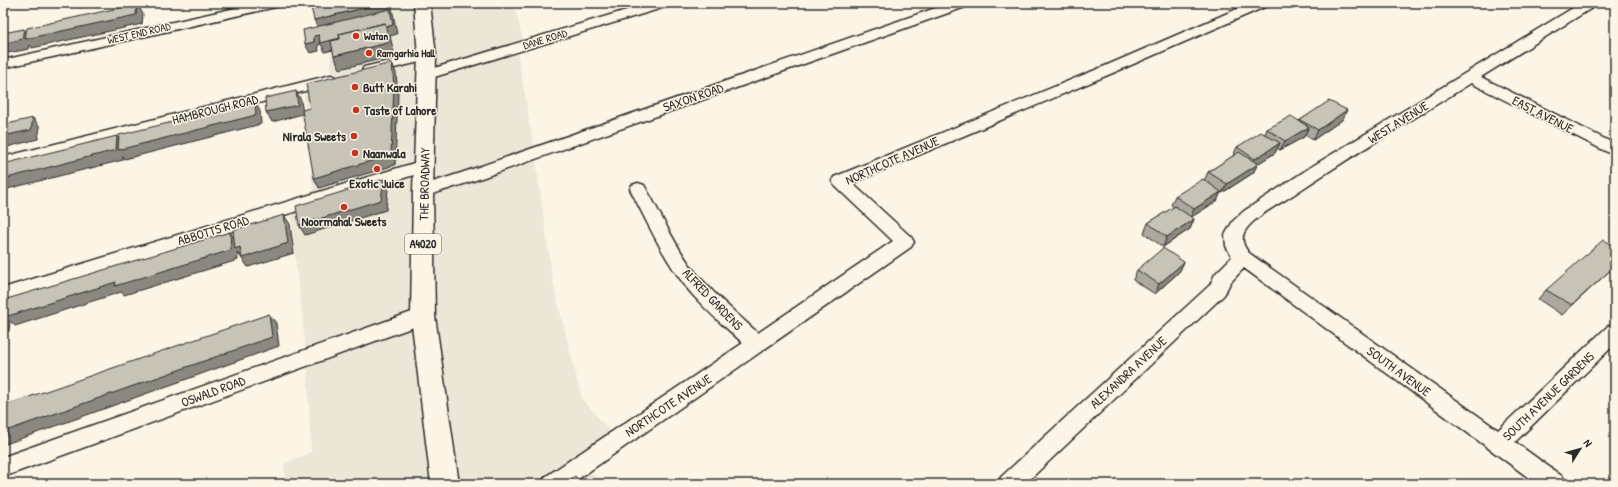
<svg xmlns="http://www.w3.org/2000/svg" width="1618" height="487" viewBox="0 0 1618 487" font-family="'Patrick Hand',sans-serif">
  <rect width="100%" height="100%" fill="#fcf5e5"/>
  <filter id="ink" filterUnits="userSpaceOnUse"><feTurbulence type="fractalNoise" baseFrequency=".025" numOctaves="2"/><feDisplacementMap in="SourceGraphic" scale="8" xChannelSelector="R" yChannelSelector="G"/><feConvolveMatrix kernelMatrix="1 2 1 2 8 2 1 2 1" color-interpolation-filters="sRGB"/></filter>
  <g filter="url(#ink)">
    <path fill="#ece6d7" d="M 330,3 L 513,3 L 525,46 L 517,49 L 535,155 L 553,283 L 582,399 L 615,437 L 584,461 L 599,484 L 286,484 L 284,464 L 311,452 L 307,361 L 290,207 L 314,200 L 303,88 L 331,81 Z"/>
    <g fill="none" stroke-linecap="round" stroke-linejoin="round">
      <defs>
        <path id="street" d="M 258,3 L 283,3 L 281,6 L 276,7 L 3,68 L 3,60 Z
          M 650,3 L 671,3 L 669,6 L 431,78 L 426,79 L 421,78 L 419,75 L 421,72 Z
          M 950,3 L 970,3 L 968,6 L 473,181 L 423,197 L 417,195 L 414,191 L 417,187 L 461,173 Z
          M 1251,3 L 1269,3 L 1267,6 L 1115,72 L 852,183 L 911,237 L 914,242 L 911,247 L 571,484 L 542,484 L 545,477 L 743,343 C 723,325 703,308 686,287 C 663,257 647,222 630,189 L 632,185 L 638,183 L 644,185 C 660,212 673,242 692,268 C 711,292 735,312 758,333 L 893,241 L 834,185 L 832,181 L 834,177 L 1105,66 Z
          M 1581,3 L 1597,3 L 1595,6 L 1481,77 L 1615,144 L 1615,156 L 1471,83 C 1410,121 1349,157 1290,197 C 1277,205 1253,218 1245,231 C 1240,239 1244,247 1249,253 L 1498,430 L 1608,326 L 1615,324 L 1615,344 L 1515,442 L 1563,477 L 1566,484 L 1537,484 L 1244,268 L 1230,283 L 1224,295 L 1025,484 L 998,484 L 1001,477 L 1210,285 L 1215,274 L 1232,257 L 1226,246 L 1225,235 L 1233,221 L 1244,211 L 1311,167 Z
          M 427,52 L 432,53 L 434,56 L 432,59 L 369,74 L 364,73 L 362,70 L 364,67 Z
          M 331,75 L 336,77 L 338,80 L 336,83 L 3,169 L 3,157 Z
          M 424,160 L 430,162 L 432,166 L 430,170 L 3,302 L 3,288 Z
          M 423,308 L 430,311 L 433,316 L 430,321 L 3,477 L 3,457 Z"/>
        <path id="primary" d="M 414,3 L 430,3 L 436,56 L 433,191 L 435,316 L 459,484 L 431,484 L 411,316 L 413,191 L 418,56 Z"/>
      </defs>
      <use href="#street" stroke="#2b2b2b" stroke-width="3"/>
      <use href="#primary" stroke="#2b2b2b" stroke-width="3"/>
      <use href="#street" fill="#fcf5e5" fill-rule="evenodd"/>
      <use href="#primary" fill="#fcf5e5" fill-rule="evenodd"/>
    </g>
    <path fill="#aca89d" stroke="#2b2b2b" d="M 1300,120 L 1342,120 L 1313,140 L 1305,135 L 1304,137 L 1280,150 L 1277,148 L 1275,153 L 1257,164 L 1253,173 L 1222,193 L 1221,192 L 1217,201 L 1191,217 L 1194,219 L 1190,229 L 1163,247 L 1144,233 L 1148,223 L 1174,207 L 1171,205 L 1175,196 L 1204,181 L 1208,172 L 1233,156 L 1237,147 L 1265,134 L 1267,129 L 1299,121 Z
      M 1615,247 L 1615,266 L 1562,315 L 1538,299 L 1546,290 Z
      M 1137,270 L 1180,271 L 1155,294 L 1133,280 Z"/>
    <path fill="#8c8880" stroke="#2b2b2b" d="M 384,3 L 391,3 L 397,34 L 390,36 L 394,53 L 393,56 L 340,69 L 334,56 L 387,43 L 389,40 L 388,36 L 325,52 L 321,44 L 318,45 L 319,51 L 310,53 L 305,44 L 314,42 L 314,36 L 319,35 L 323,42 L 386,27 L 385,23 L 386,27 L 393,25 L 392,19 L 322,36 L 314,20 Z
      M 137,4 L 143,14 L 142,24 L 32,48 L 30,45 L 29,49 L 3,54 L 3,44 L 24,29 L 31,37 Z
      M 392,63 L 396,73 L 398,95 L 395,165 L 319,188 L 314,178 Z
      M 296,91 L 301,100 L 303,114 L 272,122 L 266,112 Z
      M 255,102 L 260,111 L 261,124 L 125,159 L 123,156 L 123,160 L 3,190 L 3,179 L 117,136 L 124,146 Z
      M 1347,110 L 1342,120 L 1313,140 L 1318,130 Z
      M 33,118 L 40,127 L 38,139 L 3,148 L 3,136 Z
      M 1309,127 L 1304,137 L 1280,150 L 1285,141 Z
      M 1280,143 L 1275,153 L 1251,168 L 1255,159 Z
      M 1258,164 L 1253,173 L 1222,193 L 1227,184 Z
      M 384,179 L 388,189 L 386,210 L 305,235 L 299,225 Z
      M 1221,192 L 1217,201 L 1190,218 L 1194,209 Z
      M 284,215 L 290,224 L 294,253 L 248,267 L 237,252 L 238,260 L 124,295 L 121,292 L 15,326 L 10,321 L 9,331 L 3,332 L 3,303 L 11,310 L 230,232 L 236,241 Z
      M 1194,219 L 1190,229 L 1163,247 L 1167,237 Z
      M 1184,262 L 1180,271 L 1155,294 L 1159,284 Z
      M 269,314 L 276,323 L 279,346 L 3,445 L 3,432 Z"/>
    <path fill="#c8c3b7" stroke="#2b2b2b" d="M 326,3 L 384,3 L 314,20 L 311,7 Z
      M 137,4 L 136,15 L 25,39 L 27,28 Z
      M 390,9 L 393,25 L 386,27 L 385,23 L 339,34 L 340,38 L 320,43 L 319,35 L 314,36 L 314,42 L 305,44 L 303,30 Z
      M 385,23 L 389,40 L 387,43 L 334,56 L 331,41 L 340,39 L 339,34 Z
      M 24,29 L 22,39 L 3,44 L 3,33 Z
      M 392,63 L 394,86 L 391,155 L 314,178 L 302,110 L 310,108 L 306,84 Z
      M 296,91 L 298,105 L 266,112 L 265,98 Z
      M 1329,101 L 1347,110 L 1318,130 L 1300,120 Z
      M 255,102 L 256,115 L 118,150 L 119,135 Z
      M 1291,116 L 1309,127 L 1285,141 L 1267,129 Z
      M 33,118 L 31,130 L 3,136 L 3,125 Z
      M 1261,132 L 1280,143 L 1255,159 L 1237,147 Z
      M 117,136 L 116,150 L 3,179 L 3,164 Z
      M 1239,152 L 1258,164 L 1227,184 L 1208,172 Z
      M 384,179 L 381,200 L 299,225 L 296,206 Z
      M 1203,179 L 1221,192 L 1194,209 L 1175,196 Z
      M 1175,206 L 1194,219 L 1167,237 L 1148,223 Z
      M 284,215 L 288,243 L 242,258 L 240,247 L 235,249 L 233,230 Z
      M 230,232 L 231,250 L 115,286 L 116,282 L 5,317 L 7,299 Z
      M 1603,240 L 1615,247 L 1615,266 L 1572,305 L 1546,290 Z
      M 1163,248 L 1184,262 L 1159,284 L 1137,270 Z
      M 269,314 L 272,337 L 3,432 L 3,406 Z
      M 575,476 L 582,484 L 563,484 Z"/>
  </g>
  <g fill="#c8321e" stroke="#fcf5e5" stroke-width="1.5">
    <circle cx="356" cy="36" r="4"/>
    <circle cx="369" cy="53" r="4"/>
    <circle cx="355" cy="87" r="4"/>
    <circle cx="356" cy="110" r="4"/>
    <circle cx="354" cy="136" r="4"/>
    <circle cx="355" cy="153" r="4"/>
    <circle cx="377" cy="169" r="4"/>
    <circle cx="344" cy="207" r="4"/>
  </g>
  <g text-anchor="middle" stroke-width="3" stroke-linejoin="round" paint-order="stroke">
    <g font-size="11" fill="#2b2b2b" stroke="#fcf5e5">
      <text transform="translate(139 33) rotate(-13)" y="4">WEST END ROAD</text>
      <text transform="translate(545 39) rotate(-17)" y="4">DANE ROAD</text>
    </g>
    <g font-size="11" font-weight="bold" fill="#2b2b2b" stroke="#fcf5e5" text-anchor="start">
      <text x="364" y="40">Watan</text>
      <text x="377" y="57">Ramgarhia Hall</text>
    </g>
    <rect fill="#fcf5e5" stroke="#6a6863" stroke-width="1" x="405" y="234" width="36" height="20" rx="3"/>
    <g font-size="12" font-weight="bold" fill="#2b2b2b">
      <text x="423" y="248">A4020</text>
    </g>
    <g font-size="13" font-weight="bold" fill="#2b2b2b" stroke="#fcf5e5" text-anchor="start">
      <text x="363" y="92">Butt Karahi</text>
      <text x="364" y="115">Taste of Lahore</text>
      <text x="346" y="141" text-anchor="end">Nirala Sweets</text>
      <text x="363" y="158">Naanwala</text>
      <text x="377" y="188" text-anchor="middle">Exotic Juice</text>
      <text x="344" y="226" text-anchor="middle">Noormahal Sweets</text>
    </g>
    <g font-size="13" fill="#2b2b2b" stroke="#fcf5e5">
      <text transform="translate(693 97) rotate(-19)" y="5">SAXON ROAD</text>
      <text transform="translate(215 109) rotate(-14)" y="5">HAMBROUGH ROAD</text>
      <text transform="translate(1543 114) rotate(27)" y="5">EAST AVENUE</text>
      <text transform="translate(1398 122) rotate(-32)" y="5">WEST AVENUE</text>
      <text transform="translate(892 160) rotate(-24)" y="5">NORTHCOTE AVENUE</text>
      <text transform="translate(424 184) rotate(-89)" y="5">THE BROADWAY</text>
      <text transform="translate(213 230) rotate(-17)" y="5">ABBOTTS ROAD</text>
      <text transform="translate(713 299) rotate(46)" y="5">ALFRED GARDENS</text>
      <text transform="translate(1399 371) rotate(36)" y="5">SOUTH AVENUE</text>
      <text transform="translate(1128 372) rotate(-43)" y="5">ALEXANDRA AVENUE</text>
      <text transform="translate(213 391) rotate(-20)" y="5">OSWALD ROAD</text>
      <text transform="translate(1548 396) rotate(-44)" y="5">SOUTH AVENUE GARDENS</text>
      <text transform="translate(668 405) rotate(-34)" y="5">NORTHCOTE AVENUE</text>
    </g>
  </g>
  <rect width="1618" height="487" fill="none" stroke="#fcf5e5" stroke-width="16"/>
  <rect x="8" y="8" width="1602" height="471" fill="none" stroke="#2b2b2b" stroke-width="1.5" filter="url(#ink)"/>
  <g transform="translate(1580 449) rotate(53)" stroke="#fcf5e5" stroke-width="3" paint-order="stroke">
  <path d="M0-3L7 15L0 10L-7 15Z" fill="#2b2b2b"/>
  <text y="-6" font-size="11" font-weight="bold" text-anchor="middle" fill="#2b2b2b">N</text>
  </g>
</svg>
